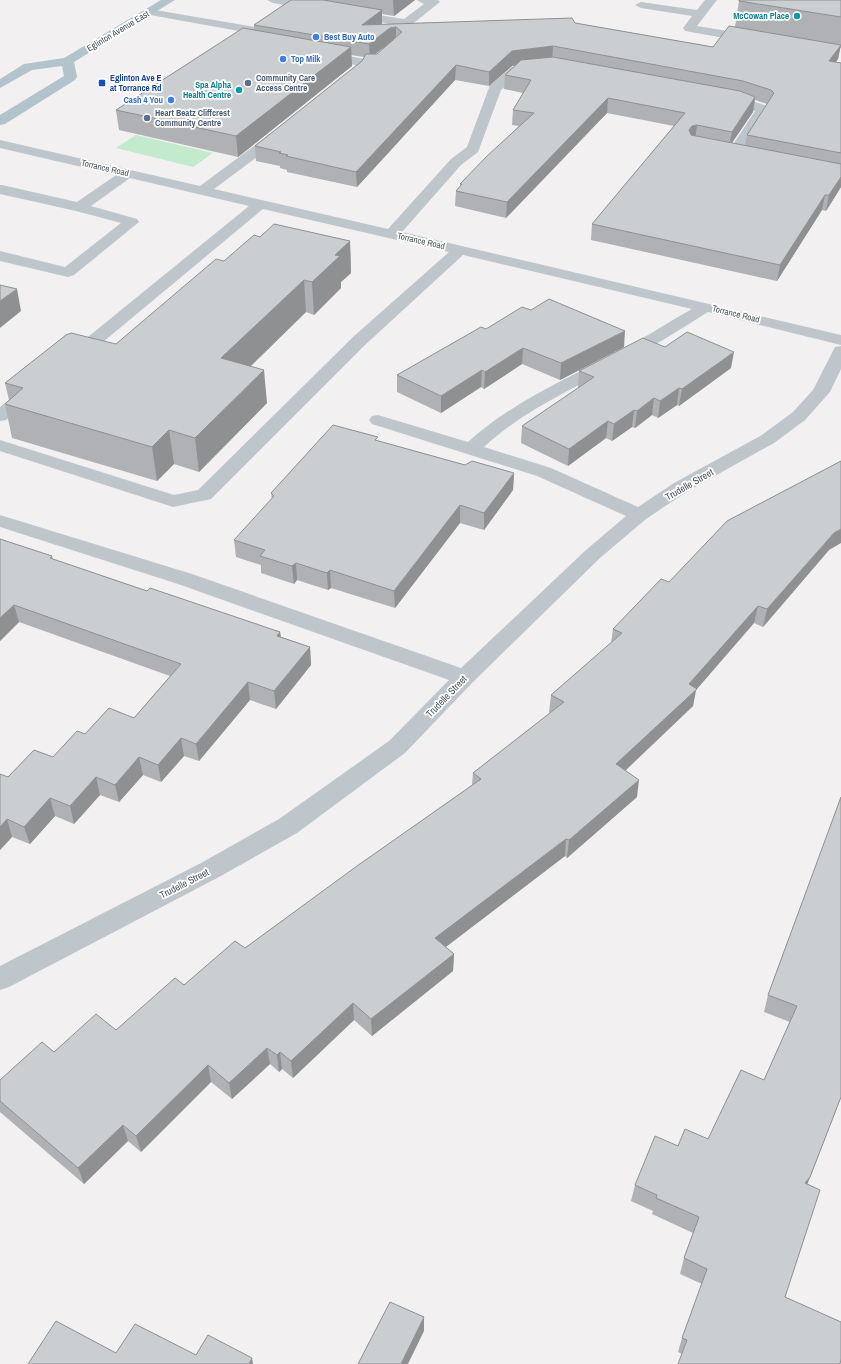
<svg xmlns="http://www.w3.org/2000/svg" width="841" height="1364" viewBox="0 0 841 1364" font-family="'Archivo Narrow',sans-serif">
  <rect width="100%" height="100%" fill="#f2f0f1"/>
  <path fill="#c4eacd" d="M 136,135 L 213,153 L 193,167 L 116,148 Z"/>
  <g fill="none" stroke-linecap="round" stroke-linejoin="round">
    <path fill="#bec6cb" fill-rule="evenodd" d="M 267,0 L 292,0 L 321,6 L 323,8 L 317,11 L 273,3 Z
      M 417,0 L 438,0 L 440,2 L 410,26 L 406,27 L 353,17 L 347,14 L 353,11 L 404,19 L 424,4 Z
      M 705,0 L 717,0 L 697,26 L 757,36 L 759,39 L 757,42 L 753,43 L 685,31 L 683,28 L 692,16 L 641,8 L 635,5 L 641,2 L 697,10 Z
      M 149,9 L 255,27 L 257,30 L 253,40 L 259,41 L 261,44 L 255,48 L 242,45 L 240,42 L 244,32 L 145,14 L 143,12 Z
      M 385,50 L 391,54 C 387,60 379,66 372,68 L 322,59 L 316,55 L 322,51 L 370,60 Z
      M 531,64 L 535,65 L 537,68 L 535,71 L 520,73 L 501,90 L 478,152 L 461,165 L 402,232 L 841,335 L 841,345 L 708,312 C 682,328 656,345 630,359 C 579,386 526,408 484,447 L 551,468 L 638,507 L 674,483 L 762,435 L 793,412 L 813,390 L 835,347 L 841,346 L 841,369 L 830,392 L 805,420 L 774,443 L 688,491 L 646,519 L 600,558 L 473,682 L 405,753 L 297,833 L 219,877 L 9,987 L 0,990 L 0,966 L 201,863 L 279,819 L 389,741 L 449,680 L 178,584 L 0,527 L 0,515 L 192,574 L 461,668 L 586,550 L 626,516 L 537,476 L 372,424 L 369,420 L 372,416 L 378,415 L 468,442 C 511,403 564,380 616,353 C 642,340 666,323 692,309 L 463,255 L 365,345 L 211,499 L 173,507 L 0,451 L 0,440 L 174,495 L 198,490 L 353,337 L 449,252 L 263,209 L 79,362 L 73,363 L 67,362 L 65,358 L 67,354 L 249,206 L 130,178 L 91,206 L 137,219 L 139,222 L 74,275 L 68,277 L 0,261 L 0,251 L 65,267 L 121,223 L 76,211 L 0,194 L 0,185 L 2,185 L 77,202 L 116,175 L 0,148 L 0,140 L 200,186 L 274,131 L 284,131 L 286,134 L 284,137 L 214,189 L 388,229 L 451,159 L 467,147 L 490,85 L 512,67 Z
      M 724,93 L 768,106 L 770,109 L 740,155 L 730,155 L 728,152 L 755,111 L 719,100 L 718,97 Z
      M 29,388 L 35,389 L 38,393 L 35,397 L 6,420 L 0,421 L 0,407 L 23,389 Z"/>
    <path fill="#b3c3cb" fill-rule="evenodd" d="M 161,0 L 175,0 L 74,62 L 77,77 L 75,80 L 5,124 L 0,125 L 0,115 L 64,76 L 62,66 L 32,70 L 0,88 L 0,79 L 24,64 L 64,58 Z"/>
  </g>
  <path fill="#afb1b4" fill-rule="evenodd" d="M 291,0 L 415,0 L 394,16 L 382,14 L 382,24 L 575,23 L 713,47 L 735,27 L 739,1 L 841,0 L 841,48 L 840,48 L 838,59 L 836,62 L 841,63 L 841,187 L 826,211 L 822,210 L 777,281 L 591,240 L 592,224 L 674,126 L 607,113 L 506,218 L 455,206 L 456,191 L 460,187 L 460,184 L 519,126 L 512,125 L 513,110 L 523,93 L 504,89 L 505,75 L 516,65 L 512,66 L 489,86 L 455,80 L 357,187 L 287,172 L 287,170 L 280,168 L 280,166 L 256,161 L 255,146 L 362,61 L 364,57 L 351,55 L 352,66 L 238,157 L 119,130 L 116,110 L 254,30 L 254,25 ZM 391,42 L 377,54 L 375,54 ZM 755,100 L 767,104 L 747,135 L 745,145 L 732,143 L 753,112 Z
    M 260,237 L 350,241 L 351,273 L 341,282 L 341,288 L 314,315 L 306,312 L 251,366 L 267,403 L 199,472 L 174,464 L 157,481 L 12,438 L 5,404 L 9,400 L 5,383 L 116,344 L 224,261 Z
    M 486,329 L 624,347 L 560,380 L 522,364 L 484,389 L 481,387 L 441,413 L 397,392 L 397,375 Z
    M 665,347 L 731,368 L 679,406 L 677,405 L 658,418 L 652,415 L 635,428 L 632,427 L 612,441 L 606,438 L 568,466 L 521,443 L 522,426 L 579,388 L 578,387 L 579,371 Z
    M 378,441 L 465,465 L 514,473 L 513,490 L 484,530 L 460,523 L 395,608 L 331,588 L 328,590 L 297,580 L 294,584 L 261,573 L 261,565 L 236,557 L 234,540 L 272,499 L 271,493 Z
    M 0,539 L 52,556 L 53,560 L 147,591 L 280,632 L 281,637 L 310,647 L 311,665 L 276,709 L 250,700 L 199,761 L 184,756 L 161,782 L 143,775 L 119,802 L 100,795 L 74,824 L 55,816 L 30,844 L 12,837 L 0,850 L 0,774 L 8,777 L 53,757 L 85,734 L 134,718 L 170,676 L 19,622 L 0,641 Z
    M 829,550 L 763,627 L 754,623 L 696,690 L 693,706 L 625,771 L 637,797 L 567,858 L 565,856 L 446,947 L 454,954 L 453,971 L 372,1036 L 354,1020 L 293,1078 L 282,1069 L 279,1072 L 270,1064 L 232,1099 L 211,1082 L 141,1152 L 128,1141 L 84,1184 L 0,1112 L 0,1080 L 54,1052 L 116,1030 L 184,985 L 245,948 L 472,785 L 473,773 L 550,713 L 549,712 L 551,695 L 611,643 L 613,629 L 669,582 Z
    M 789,938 L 841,1097 L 682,1354 L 678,1352 L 682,1338 L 702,1284 L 680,1274 L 684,1258 L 693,1233 L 652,1214 L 653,1211 L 631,1201 L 635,1185 L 678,1146 L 708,1139 L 764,1080 L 790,1022 L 764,1012 L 768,995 Z"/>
  <path fill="#8e9092" d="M 393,0 L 415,0 L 394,16 Z
    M 382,10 L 382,24 L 362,25 Z
    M 396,27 L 396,41 L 391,42 L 370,58 L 369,44 L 390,28 Z
    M 841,45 L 838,59 L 826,76 L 829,61 Z
    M 553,46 L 552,61 L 512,66 L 489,86 L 489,72 L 512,51 Z
    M 351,47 L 352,66 L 238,157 L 236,136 Z
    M 456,65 L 455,80 L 357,187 L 356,172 Z
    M 755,97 L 753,112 L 729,147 L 732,132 Z
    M 608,98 L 607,113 L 506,218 L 507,202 Z
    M 697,125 L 695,141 L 690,142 L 689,130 L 692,126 Z
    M 841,177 L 841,187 L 826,211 L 829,195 Z
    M 825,195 L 822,210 L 777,281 L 780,265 Z
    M 350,241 L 351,273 L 341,282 L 341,288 L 314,315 L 312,282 L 335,255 Z
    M 304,280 L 306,312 L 225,391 L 221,358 Z
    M 17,289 L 21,311 L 0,328 L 0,301 Z
    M 625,331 L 624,347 L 560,380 L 561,363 Z
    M 523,348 L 522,364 L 484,389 L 485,372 Z
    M 734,352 L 731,368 L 679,406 L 682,389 Z
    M 264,370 L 267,403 L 199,472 L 195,438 Z
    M 482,370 L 481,387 L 441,413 L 441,396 Z
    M 679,388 L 677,405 L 658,418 L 660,401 Z
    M 654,398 L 652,415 L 635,428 L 637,411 Z
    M 634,410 L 632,427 L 612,441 L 614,424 Z
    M 608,421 L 606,438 L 568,466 L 569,449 Z
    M 169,430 L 174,464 L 157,481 L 152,447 Z
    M 514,473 L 513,490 L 484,530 L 484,513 Z
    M 460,505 L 460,523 L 395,608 L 394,591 Z
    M 841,529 L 841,543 L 829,550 L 763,627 L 767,609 L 834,533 Z
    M 296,563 L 297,580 L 294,584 L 292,566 Z
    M 330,570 L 331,588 L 328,590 L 327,573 Z
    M 14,605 L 19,622 L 0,641 L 0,618 Z
    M 758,606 L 754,623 L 696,690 L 693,706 L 613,782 L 616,764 L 689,684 Z
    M 280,632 L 282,649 L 277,636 Z
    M 310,647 L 311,665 L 276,709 L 274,691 Z
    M 248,682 L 250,700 L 199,761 L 196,744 Z
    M 181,738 L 184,756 L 161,782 L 158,765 Z
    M 139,757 L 143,775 L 119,802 L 115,785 Z
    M 96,777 L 100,795 L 74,824 L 70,806 Z
    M 639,780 L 637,797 L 567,858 L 569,840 Z
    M 50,798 L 55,816 L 30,844 L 24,827 Z
    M 7,819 L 12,837 L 0,850 L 0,827 Z
    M 566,839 L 565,856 L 435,955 L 435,938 Z
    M 454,954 L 453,971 L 372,1036 L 371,1019 Z
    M 353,1003 L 354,1020 L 293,1078 L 291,1061 Z
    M 267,1048 L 270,1064 L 232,1099 L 229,1083 Z
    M 280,1052 L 282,1069 L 279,1072 L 277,1055 Z
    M 208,1065 L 211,1082 L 141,1152 L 136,1136 Z
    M 841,1097 L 804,1193 L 805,1183 Z
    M 123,1125 L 128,1141 L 84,1184 L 78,1168 Z
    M 424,1317 L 424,1331 L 408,1364 L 401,1364 Z
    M 252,1358 L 253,1364 L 249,1364 Z"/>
  <path fill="#cbced1" stroke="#8e9092" d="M 291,0 L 323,0 L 382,10 L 362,25 L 572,18 L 575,23 L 713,47 L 729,26 L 841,45 L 829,61 L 841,63 L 841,153 L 747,135 L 774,93 L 771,90 L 743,81 L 553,46 L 512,51 L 489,72 L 456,65 L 356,172 L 286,156 L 288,155 L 279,153 L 281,152 L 255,146 L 362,61 L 366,54 L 377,54 L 402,32 L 396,27 L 390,28 L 369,44 L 254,25 Z
    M 739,0 L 841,0 L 841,17 L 739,1 Z
    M 243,28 L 351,47 L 236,136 L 116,110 Z
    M 553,57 L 740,91 L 755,97 L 732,132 L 697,125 L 692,126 L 689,130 L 691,135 L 841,164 L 841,177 L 829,195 L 825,195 L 780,265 L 592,224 L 685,113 L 608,98 L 507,202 L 456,191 L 462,184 L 460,184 L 487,156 L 534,113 L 513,110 L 531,80 L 505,75 L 521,60 Z
    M 274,224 L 350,241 L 335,255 L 340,256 L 312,282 L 304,280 L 221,358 L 264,370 L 195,438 L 169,430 L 152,447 L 5,404 L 23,388 L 5,383 L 66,335 L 71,333 L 116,344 L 216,259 L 224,261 L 254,235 L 260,237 Z
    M 0,285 L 17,289 L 0,301 Z
    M 549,299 L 625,331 L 561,363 L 523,348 L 485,372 L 482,370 L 441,396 L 397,375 L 481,327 L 486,329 L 522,307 L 531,310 Z
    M 687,332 L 734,352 L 682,389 L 679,388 L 660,401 L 654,398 L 637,411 L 634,410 L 614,424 L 608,421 L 569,449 L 522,426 L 594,377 L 579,371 L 643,338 L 665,347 Z
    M 333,425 L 378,437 L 375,440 L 465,465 L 472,461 L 514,473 L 484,513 L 460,505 L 394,591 L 330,570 L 327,573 L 296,563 L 292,566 L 260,556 L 265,550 L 234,540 L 274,496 L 271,493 Z
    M 841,461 L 841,529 L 834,533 L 767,609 L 758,606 L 689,684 L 697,689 L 616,764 L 639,780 L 569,840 L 566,839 L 435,938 L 454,954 L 371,1019 L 353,1003 L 291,1061 L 280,1052 L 277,1055 L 267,1048 L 229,1083 L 208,1065 L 136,1136 L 123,1125 L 78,1168 L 0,1101 L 0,1080 L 42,1042 L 54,1052 L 96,1014 L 116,1030 L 175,978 L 184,985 L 235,941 L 245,948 L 357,866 L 481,779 L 473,773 L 564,702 L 551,695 L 622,633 L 613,629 L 661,579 L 669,582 L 727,521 Z
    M 0,539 L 52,556 L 50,558 L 147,591 L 150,588 L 280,632 L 277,636 L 310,647 L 274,691 L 248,682 L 196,744 L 181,738 L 158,765 L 139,757 L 115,785 L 96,777 L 70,806 L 50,798 L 24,827 L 7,819 L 0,827 L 0,774 L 8,777 L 34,750 L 53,757 L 77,731 L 85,734 L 109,708 L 134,718 L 181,664 L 14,605 L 0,618 Z
    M 841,797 L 841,1097 L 810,1177 L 805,1183 L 820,1190 L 785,1297 L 841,1322 L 841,1359 L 840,1364 L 678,1364 L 687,1340 L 682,1338 L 707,1269 L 684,1258 L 699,1217 L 656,1198 L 657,1195 L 635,1185 L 655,1136 L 678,1146 L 685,1129 L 708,1139 L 741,1070 L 764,1080 L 797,1006 L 768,995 Z
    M 390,1302 L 424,1317 L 401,1364 L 358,1364 Z
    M 56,1321 L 116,1353 L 135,1324 L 196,1355 L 208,1335 L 252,1358 L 249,1364 L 28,1364 Z"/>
  <g fill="#0f9aa8" stroke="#fff" stroke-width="1.5">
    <circle cx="797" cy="16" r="4"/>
    <circle cx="239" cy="90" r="4"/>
  </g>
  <g fill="#3f7fe0" stroke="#fff" stroke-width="1.5">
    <circle cx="316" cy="37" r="4"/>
    <circle cx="283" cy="59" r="4"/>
    <circle cx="171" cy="100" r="4"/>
  </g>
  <rect fill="#1a4fb4" stroke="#fff" stroke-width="1.5" x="98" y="79" width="8" height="8" rx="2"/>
  <g fill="#5c6f8a" stroke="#fff" stroke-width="1.5">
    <circle cx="248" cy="83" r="4"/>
    <circle cx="147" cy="118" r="4"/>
  </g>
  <g text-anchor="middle" stroke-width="3.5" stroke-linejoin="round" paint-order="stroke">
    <g font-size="9" font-weight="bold" fill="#0d838f" stroke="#fff" text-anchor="end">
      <text x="789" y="19">McCowan Place</text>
      <text x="231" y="88">Spa Alpha<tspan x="231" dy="10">Health Centre</tspan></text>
    </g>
    <g font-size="9" fill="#4a565b" stroke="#fff">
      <text transform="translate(118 31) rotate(-31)" y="3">Eglinton Avenue East</text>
      <text transform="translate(105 168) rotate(13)" y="3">Torrance Road</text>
      <text transform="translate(421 241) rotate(13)" y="3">Torrance Road</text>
      <text transform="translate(736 314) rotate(14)" y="3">Torrance Road</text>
    </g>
    <g font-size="9" font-weight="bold" fill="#366cbe" stroke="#fff" text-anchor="start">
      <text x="324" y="40">Best Buy Auto</text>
      <text x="291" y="62">Top Milk</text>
      <text x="163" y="103" text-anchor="end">Cash 4 You</text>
    </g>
    <g font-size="9" font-weight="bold" fill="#164399" stroke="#fff" text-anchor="start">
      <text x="110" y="81">Eglinton Ave E<tspan x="110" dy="10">at Torrance Rd</tspan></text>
    </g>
    <g font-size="9" font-weight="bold" fill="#4e5e75" stroke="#fff" text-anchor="start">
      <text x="256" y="81">Community Care<tspan x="256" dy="10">Access Centre</tspan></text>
      <text x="155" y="116">Heart Beatz Cliffcrest<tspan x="155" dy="10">Community Centre</tspan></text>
    </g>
    <g font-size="10" fill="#4a565b" stroke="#fff">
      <text transform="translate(689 484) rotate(-30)" y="4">Trudelle Street</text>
      <text transform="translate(446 696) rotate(-46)" y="4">Trudelle Street</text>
      <text transform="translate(184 883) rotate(-27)" y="4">Trudelle Street</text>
    </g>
  </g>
</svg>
